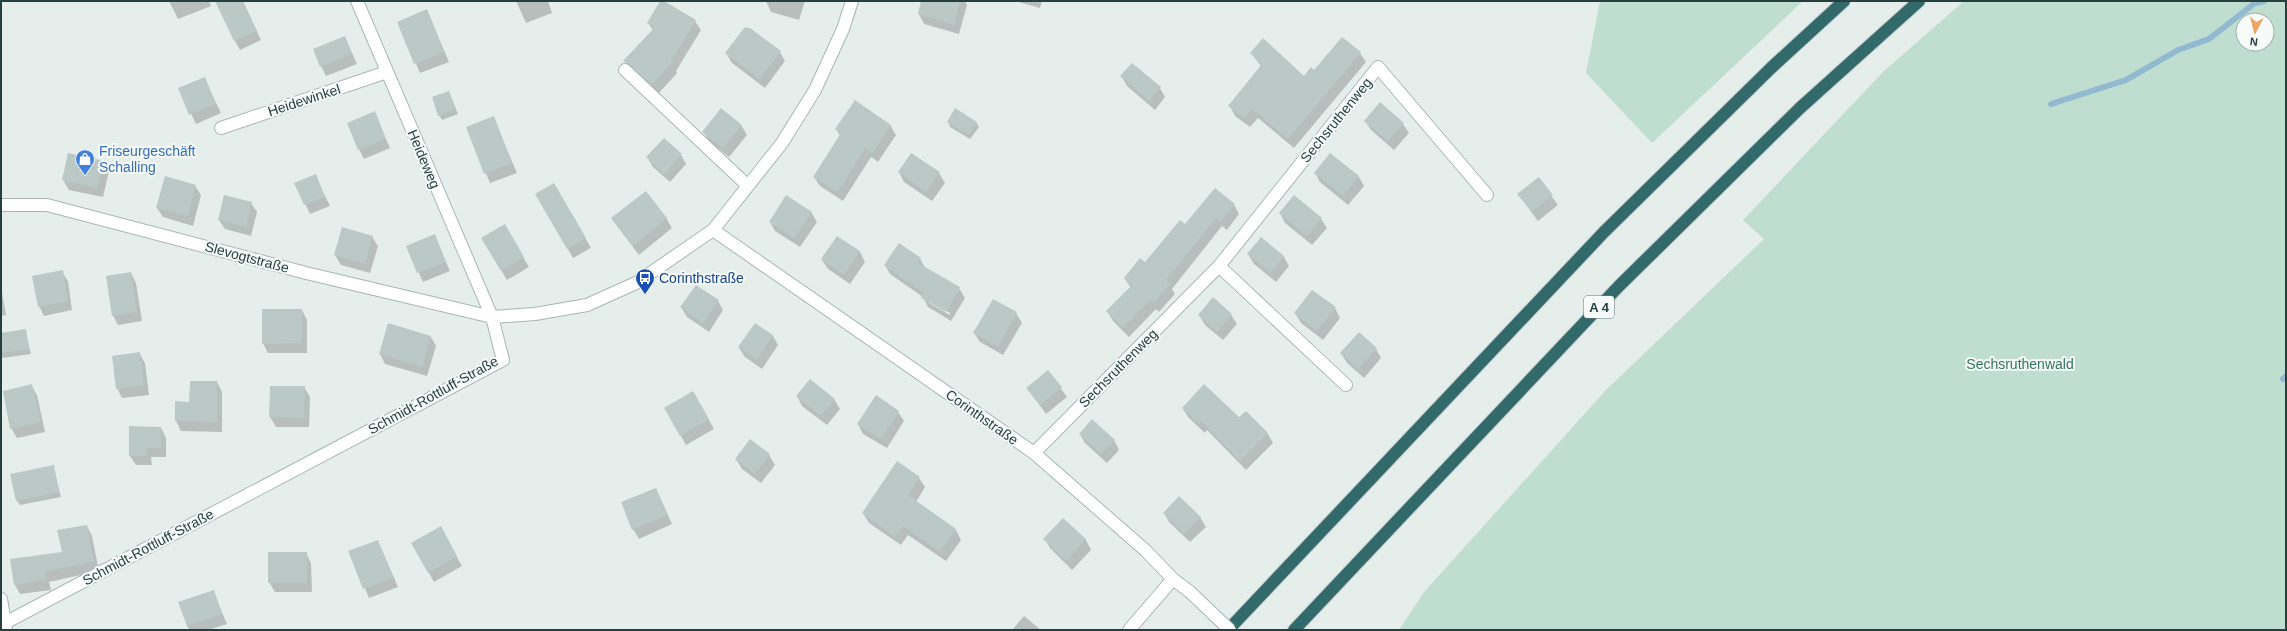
<svg xmlns="http://www.w3.org/2000/svg" width="2287" height="631" viewBox="0 0 2287 631" font-family="Arial,sans-serif">
  <rect width="100%" height="100%" fill="#e6eeec"/>
  <path fill="#c0decf" fill-rule="evenodd" d="M 1600,1 L 1803,1 L 1652,143 L 1586,73 Z
    M 1964,1 L 2286,1 L 2286,630 L 1399,630 L 1424,592 L 1607,389 L 1764,239 L 1743,220 L 1883,72 ZM 2243,20 L 2267,20 L 2267,44 L 2243,44 Z"/>
  <path fill="#0003" fill-rule="evenodd" d="M 169,1 L 209,1 L 211,6 L 178,19 Z
    M 516,1 L 548,1 L 552,13 L 526,23 Z
    M 661,1 L 695,21 L 701,30 L 676,71 L 677,73 L 658,94 L 630,71 L 625,61 L 653,30 L 648,23 Z
    M 766,1 L 805,1 L 799,20 L 771,12 Z
    M 923,1 L 965,1 L 967,5 L 959,34 L 924,24 L 919,14 Z
    M 1015,1 L 1042,1 L 1040,8 Z
    M 243,2 L 261,40 L 240,50 L 235,41 Z
    M 427,10 L 449,62 L 420,73 L 398,22 Z
    M 746,27 L 780,52 L 785,61 L 765,88 L 732,63 L 726,53 Z
    M 345,37 L 357,64 L 326,76 L 321,66 Z
    M 1251,53 L 1304,77 L 1360,53 L 1366,62 L 1294,148 L 1258,118 L 1250,127 L 1235,116 L 1230,106 L 1261,66 Z
    M 1122,77 L 1160,88 L 1165,97 L 1155,110 L 1127,86 Z
    M 204,78 L 221,113 L 196,124 L 179,89 Z
    M 449,92 L 458,114 L 442,120 L 439,115 Z
    M 374,113 L 390,148 L 364,159 L 359,149 Z
    M 493,117 L 517,173 L 490,183 L 467,127 Z
    M 1365,121 L 1403,124 L 1409,133 L 1394,150 L 1371,130 Z
    M 948,122 L 976,122 L 979,127 L 970,139 L 950,127 Z
    M 741,125 L 747,135 L 729,157 L 709,141 L 704,132 Z
    M 890,125 L 896,135 L 878,162 L 871,157 L 843,201 L 820,186 L 814,177 L 840,135 L 836,129 Z
    M 1330,154 L 1359,177 L 1364,186 L 1348,205 L 1320,182 L 1315,173 Z
    M 681,155 L 686,164 L 670,182 L 653,167 L 647,157 Z
    M 103,162 L 109,171 L 103,197 L 69,190 L 63,180 Z
    M 899,172 L 939,173 L 945,183 L 932,201 L 904,182 Z
    M 315,176 L 330,206 L 310,214 L 296,184 Z
    M 1538,178 L 1558,205 L 1538,221 L 1518,194 Z
    M 554,184 L 591,248 L 573,258 L 536,194 Z
    M 195,186 L 201,195 L 193,226 L 163,217 L 157,208 Z
    M 251,203 L 257,212 L 251,236 L 225,229 L 219,220 Z
    M 1234,205 L 1239,214 L 1227,230 L 1222,226 L 1172,289 L 1175,294 L 1159,312 L 1156,309 L 1129,337 L 1113,321 L 1107,311 L 1131,288 L 1125,279 L 1145,264 L 1185,225 Z
    M 811,212 L 817,222 L 800,247 L 775,231 L 770,222 Z
    M 1280,213 L 1321,219 L 1327,228 L 1312,245 L 1285,223 Z
    M 666,218 L 672,228 L 639,255 L 612,219 Z
    M 504,225 L 529,267 L 507,280 L 482,238 Z
    M 434,235 L 450,271 L 423,282 L 407,246 Z
    M 372,237 L 378,246 L 370,273 L 341,265 L 335,255 Z
    M 837,237 L 860,252 L 865,262 L 850,284 L 828,269 L 822,260 Z
    M 1248,254 L 1284,257 L 1289,266 L 1276,282 L 1254,264 Z
    M 920,259 L 926,269 L 959,288 L 965,298 L 951,321 L 928,307 L 923,297 L 890,274 L 885,265 ZM 929,301 L 950,313 L 950,315 L 929,303 Z
    M 62,272 L 68,281 L 72,310 L 44,316 L 39,306 Z
    M 131,273 L 136,283 L 142,321 L 118,325 L 113,315 Z
    M 1,287 L 6,315 L 1,316 Z
    M 1213,299 L 1231,315 L 1237,324 L 1223,340 L 1205,325 L 1199,315 Z
    M 993,300 L 1016,313 L 1022,323 L 1003,355 L 980,342 L 974,333 Z
    M 718,301 L 723,310 L 709,332 L 687,317 L 681,307 Z
    M 1335,308 L 1340,318 L 1323,340 L 1301,323 L 1295,313 Z
    M 302,310 L 307,320 L 307,353 L 268,353 L 263,343 Z
    M 25,330 L 31,354 L 2,358 L 1,334 Z
    M 773,336 L 778,345 L 762,369 L 745,357 L 739,348 Z
    M 431,337 L 436,346 L 427,376 L 385,364 L 380,354 Z
    M 1376,349 L 1381,358 L 1364,378 L 1347,363 L 1341,353 Z
    M 139,353 L 145,363 L 149,395 L 122,398 L 117,388 Z
    M 1048,371 L 1067,397 L 1046,414 L 1027,388 Z
    M 217,382 L 222,392 L 222,432 L 181,431 L 176,421 L 176,402 L 190,403 Z
    M 31,385 L 37,395 L 45,432 L 17,438 L 11,428 Z
    M 271,387 L 304,387 L 310,397 L 309,427 L 276,427 L 270,417 Z
    M 693,392 L 714,429 L 686,445 L 665,408 Z
    M 797,396 L 834,399 L 840,409 L 827,425 L 802,406 Z
    M 1183,409 L 1239,419 L 1246,412 L 1268,434 L 1273,443 L 1246,470 L 1207,430 L 1205,433 L 1189,418 Z
    M 898,412 L 904,421 L 887,448 L 863,434 L 858,424 Z
    M 161,428 L 166,438 L 166,457 L 151,457 L 152,465 L 136,465 L 130,456 Z
    M 1080,434 L 1114,440 L 1119,450 L 1107,463 L 1085,443 Z
    M 750,441 L 769,455 L 775,465 L 761,483 L 742,469 L 736,459 Z
    M 53,466 L 61,497 L 20,505 L 17,501 Z
    M 919,478 L 925,487 L 916,502 L 956,530 L 961,540 L 946,561 L 908,535 L 901,545 L 869,523 L 863,513 Z
    M 656,489 L 672,524 L 639,539 L 633,529 Z
    M 1164,513 L 1200,517 L 1206,527 L 1190,542 L 1169,522 Z
    M 1063,519 L 1086,540 L 1091,550 L 1072,570 L 1050,548 L 1045,539 Z
    M 87,526 L 92,536 L 99,571 L 49,582 L 51,590 L 20,594 L 15,585 L 63,553 Z
    M 440,528 L 462,566 L 434,582 L 412,543 Z
    M 378,541 L 398,587 L 369,598 L 350,552 Z
    M 306,553 L 311,563 L 312,592 L 275,592 L 269,582 Z
    M 213,591 L 227,624 L 208,630 L 190,630 L 187,626 Z
    M 1024,616 L 1041,630 L 1012,630 Z"/>
  <g fill="none" stroke-linecap="round" stroke-linejoin="round">
    <path stroke="#91b9d0" stroke-width="6" d="M 2051,104 L 2126,80 L 2178,50 L 2209,39 L 2255,3 L 2264,1
      M 2283,379 L 2286,376"/>
  </g>
  <path fill="#bbc9c6" d="M 215,1 L 243,1 L 257,31 L 234,41 Z
    M 660,1 L 664,1 L 696,20 L 671,61 L 672,62 L 652,85 L 630,65 L 623,61 L 655,27 L 647,23 Z
    M 921,1 L 960,1 L 954,25 L 918,14 Z
    M 427,9 L 444,52 L 414,64 L 397,22 Z
    M 744,28 L 750,28 L 781,51 L 760,79 L 725,53 Z
    M 345,36 L 352,54 L 320,67 L 313,49 Z
    M 1342,37 L 1361,52 L 1288,139 L 1252,109 L 1244,119 L 1228,106 L 1262,64 L 1250,53 L 1263,38 L 1304,76 L 1311,67 L 1314,70 Z
    M 1132,63 L 1161,87 L 1149,101 L 1120,76 Z
    M 205,77 L 216,104 L 189,115 L 178,88 Z
    M 449,91 L 456,109 L 438,116 L 432,97 Z
    M 855,100 L 891,125 L 872,153 L 865,148 L 838,192 L 813,177 L 841,133 L 835,129 Z
    M 1380,102 L 1404,123 L 1388,141 L 1364,121 Z
    M 721,108 L 742,125 L 723,148 L 702,132 Z
    M 955,108 L 977,122 L 968,135 L 947,122 Z
    M 375,111 L 386,139 L 358,150 L 347,123 Z
    M 494,116 L 512,163 L 484,174 L 466,127 Z
    M 664,138 L 682,154 L 664,174 L 646,157 Z
    M 68,153 L 104,161 L 97,188 L 62,180 Z
    M 911,153 L 940,172 L 926,192 L 898,172 Z
    M 1330,153 L 1359,176 L 1343,196 L 1314,173 Z
    M 316,174 L 325,197 L 304,205 L 294,183 Z
    M 165,176 L 196,185 L 188,216 L 156,208 Z
    M 1539,177 L 1553,195 L 1532,212 L 1517,194 Z
    M 554,183 L 586,238 L 567,249 L 535,194 Z
    M 1215,188 L 1235,204 L 1221,221 L 1217,217 L 1166,280 L 1170,283 L 1154,303 L 1150,300 L 1123,328 L 1106,311 L 1132,285 L 1124,278 L 1140,258 L 1145,262 L 1180,220 L 1185,224 Z
    M 646,191 L 667,218 L 633,246 L 611,218 Z
    M 224,195 L 252,202 L 246,227 L 218,220 Z
    M 786,195 L 812,212 L 794,238 L 769,222 Z
    M 1294,195 L 1322,218 L 1307,236 L 1279,213 Z
    M 505,224 L 524,257 L 501,271 L 481,238 Z
    M 342,227 L 373,236 L 365,264 L 334,255 Z
    M 435,234 L 446,262 L 417,273 L 406,246 Z
    M 837,236 L 860,251 L 844,275 L 821,259 Z
    M 1261,237 L 1284,256 L 1271,273 L 1247,254 Z
    M 899,243 L 921,258 L 918,263 L 960,287 L 946,312 L 921,298 L 924,293 L 884,265 Z
    M 63,270 L 68,301 L 38,307 L 32,276 Z
    M 131,272 L 137,312 L 112,316 L 106,276 Z
    M 696,285 L 719,300 L 703,323 L 680,307 Z
    M 1312,290 L 1336,307 L 1317,331 L 1294,313 Z
    M 1213,297 L 1232,314 L 1217,332 L 1198,315 Z
    M 993,299 L 1017,312 L 998,347 L 973,333 Z
    M 262,309 L 302,309 L 302,343 L 262,344 Z
    M 388,323 L 431,336 L 422,367 L 379,354 Z
    M 755,323 L 773,335 L 757,360 L 738,347 Z
    M 26,329 L 29,349 L 1,353 L 1,333 Z
    M 1359,332 L 1377,348 L 1358,369 L 1340,353 Z
    M 140,352 L 144,385 L 116,389 L 112,356 Z
    M 1048,370 L 1062,387 L 1040,405 L 1026,388 Z
    M 810,379 L 835,399 L 821,416 L 796,396 Z
    M 190,381 L 217,381 L 217,422 L 175,421 L 175,401 L 189,402 Z
    M 32,384 L 41,422 L 10,429 L 3,391 Z
    M 1204,384 L 1239,417 L 1246,411 L 1268,433 L 1240,461 L 1201,421 L 1199,424 L 1182,408 Z
    M 270,386 L 305,386 L 304,418 L 269,417 Z
    M 693,391 L 709,419 L 680,436 L 664,408 Z
    M 876,395 L 899,411 L 881,439 L 857,424 Z
    M 1092,419 L 1115,440 L 1101,454 L 1079,434 Z
    M 129,426 L 161,427 L 161,448 L 146,448 L 147,456 L 129,456 Z
    M 750,439 L 770,454 L 755,474 L 735,459 Z
    M 897,461 L 920,477 L 908,495 L 956,529 L 940,552 L 903,526 L 895,537 L 862,513 Z
    M 54,465 L 59,492 L 16,501 L 10,474 Z
    M 656,488 L 668,515 L 632,530 L 621,502 Z
    M 1179,496 L 1201,517 L 1184,534 L 1163,513 Z
    M 1063,518 L 1086,539 L 1066,561 L 1043,539 Z
    M 87,525 L 94,561 L 45,572 L 46,580 L 14,585 L 10,559 L 62,552 L 57,530 Z
    M 441,526 L 457,556 L 428,573 L 411,543 Z
    M 378,540 L 393,578 L 363,589 L 348,551 Z
    M 268,552 L 307,552 L 307,583 L 268,583 Z
    M 214,590 L 222,614 L 187,626 L 178,602 Z"/>
  <g fill="none" stroke-linecap="round" stroke-linejoin="round">
    <defs>
      <path id="minor" d="M 625,70 L 748,186
        M 221,128 L 387,72
        M 1,205 L 47,205 L 306,273 L 492,317 L 535,314 L 587,305 L 636,283 L 713,230 L 782,143 L 815,90 L 843,29 L 852,1
        M 713,230 L 1034,453 L 1145,550 L 1173,579 L 1190,592
        M 1219,266 L 1346,385
        M 1034,453 L 1219,266 L 1378,67 L 1487,195
        M 1,599 L 6,629
        M 1,625 L 503,360 L 492,317 L 357,1
        M 1129,630 L 1173,579"/>
      <path id="highway" d="M 1228,630 L 1604,232 L 1771,68 L 1844,1
        M 1294,630 L 1619,286 L 1800,108 L 1919,1"/>
    </defs>
    <use href="#minor" stroke="#a8b6b5" stroke-width="14"/>
    <use href="#highway" stroke="#c2cac9" stroke-width="14"/>
    <use href="#minor" stroke="#fff" stroke-width="12"/>
    <use href="#highway" stroke="#326a6b" stroke-width="12"/>
    <defs>
      <path id="minor-bridge" d="M 1190,592 L 1230,630"/>
    </defs>
    <use href="#minor-bridge" stroke="#a8b6b5" stroke-width="14" stroke-linecap="butt"/>
    <use href="#minor-bridge" stroke="#fff" stroke-width="12"/>
  </g>
  <defs>
    <symbol id="shop-pin" viewBox="-11 -11 22 30"><path d="M0 17L-7.5 6A9.5 9.5 0 1 1 7.5 6Z" fill="#3f7fe0" stroke="#f6faf9"/><path d="M-5-2.5h2.3a2.7 3.5 0 0 1 5.4 0H5L5.5 6h-11ZM-1.5-2.5h3a1.5 2.3 0 0 0-3 0Z" fill="#fff"/></symbol>
    <symbol id="bus-pin" viewBox="-11 -11 22 30"><path d="M0 17L-7.5 6A9.5 9.5 0 1 1 7.5 6Z" fill="#1a4fb4" stroke="#f6faf9"/><path d="M-5-6H5V4H4V6H2V4H-2V6H-4V4H-5ZM-3.5-4V0h7V-4ZM-3.5 1.2v1.5H-2V1.2ZM2 1.2v1.5H3.5V1.2Z" fill="#fff"/></symbol>
  </defs>
  <g fill-rule="evenodd">
    <use href="#shop-pin" x="74" y="148" width="22" height="30"/>
    <use href="#bus-pin" x="634" y="267" width="22" height="30"/>
  </g>
  <g text-anchor="middle" stroke-width="4" stroke-linejoin="round" paint-order="stroke">
    <rect fill="#f6faf9" stroke="#647877" stroke-width="1" x="1584" y="296" width="30" height="22" rx="3"/>
    <g font-size="13" font-weight="bold" fill="#25403f">
      <text x="1599" y="312">A 4</text>
    </g>
    <g font-size="14" fill="#25403f" stroke="#f6faf9">
      <text transform="translate(304 100) rotate(-18)" y="5">Heidewinkel</text>
      <text transform="translate(1336 120) rotate(-51)" y="5">Sechsruthenweg</text>
      <text transform="translate(424 159) rotate(67)" y="5">Heideweg</text>
      <text transform="translate(247 257) rotate(15)" y="5">Slevogtstraße</text>
      <text transform="translate(1118 368) rotate(-45)" y="5">Sechsruthenweg</text>
      <text transform="translate(433 395) rotate(-29)" y="5">Schmidt-Rottluff-Straße</text>
      <text transform="translate(982 417) rotate(35)" y="5">Corinthstraße</text>
      <text transform="translate(148 547) rotate(-28)" y="5">Schmidt-Rottluff-Straße</text>
    </g>
    <g font-size="14" fill="#366cbe" stroke="#f6faf9" text-anchor="start">
      <text x="99" y="156">Friseurgeschäft<tspan x="99" dy="16">Schalling</tspan></text>
    </g>
    <g font-size="14" fill="#164399" stroke="#f6faf9" text-anchor="start">
      <text x="659" y="283">Corinthstraße</text>
    </g>
    <g font-size="14" fill="#30765a" stroke="#f6faf9">
      <text x="2020" y="369">Sechsruthenwald</text>
    </g>
  </g>
  <rect width="2287" height="631" fill="none" stroke="#25403f" stroke-width="4"/>
  <g transform="translate(2255 32) rotate(187)"><circle r="19" fill="#f6faf9" stroke="#a2b0af"/>
  <path d="M0-3L7 15L0 10L-7 15Z" fill="#eda465"/>
  <text y="-6" font-size="11" font-weight="bold" text-anchor="middle" fill="#25403f">N</text>
  </g>
</svg>
